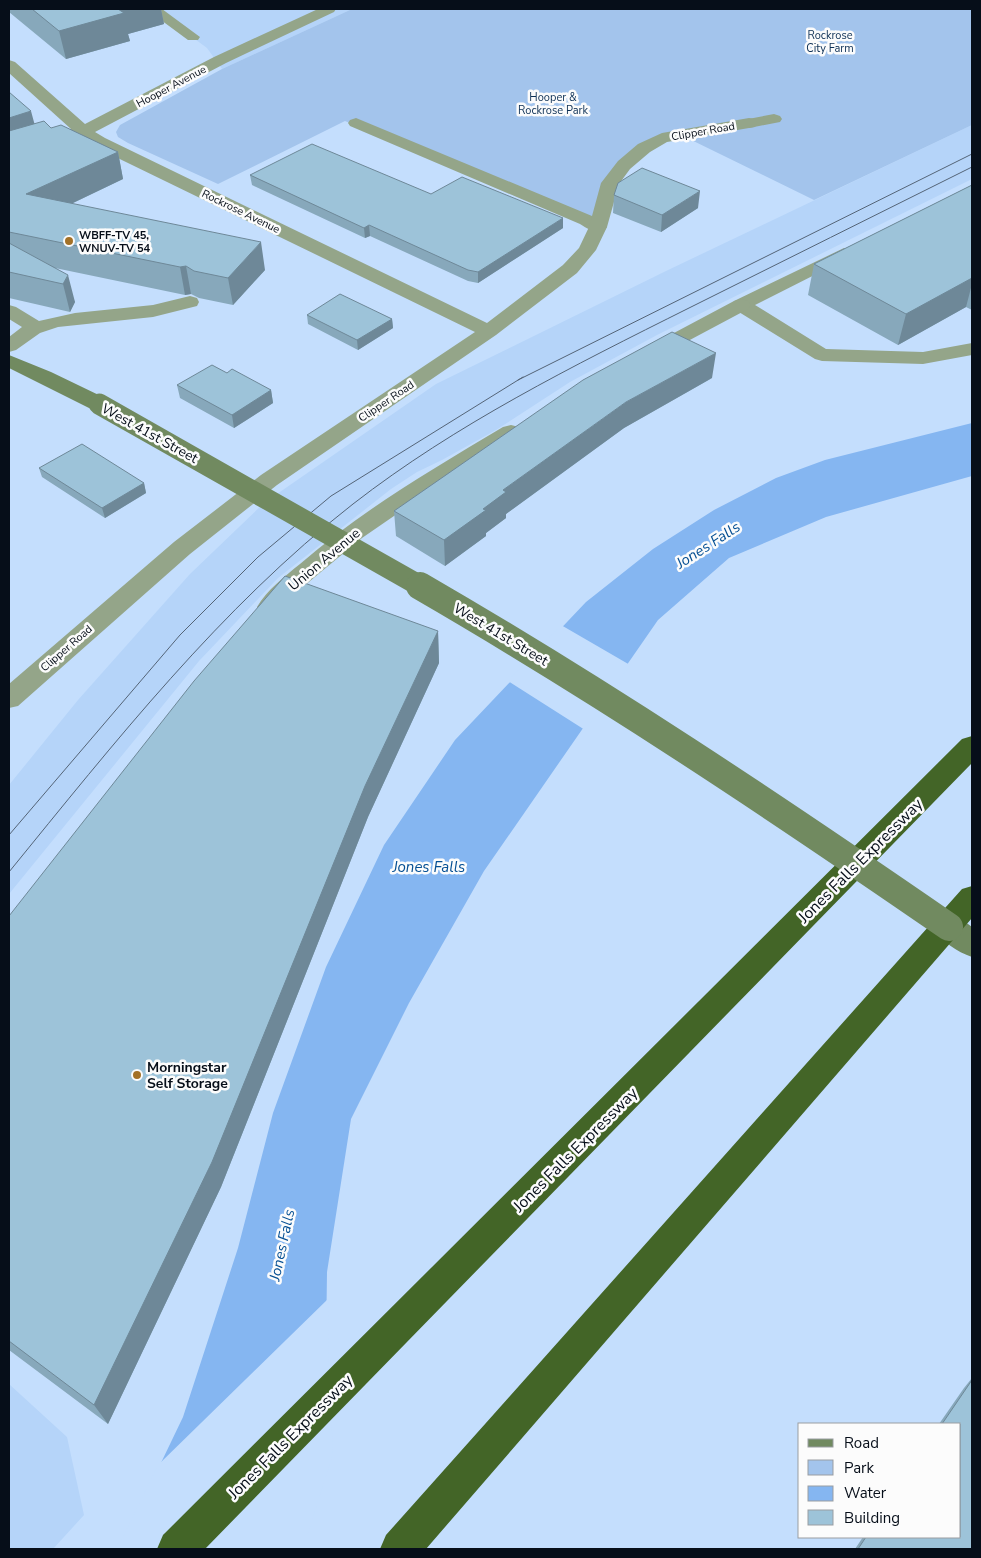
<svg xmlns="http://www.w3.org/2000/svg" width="981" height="1558" viewBox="0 0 981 1558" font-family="'Nunito Sans',sans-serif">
  <rect width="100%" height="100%" fill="#c4defd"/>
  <path fill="#b5d4f9" d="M 154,9 L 352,9 L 222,69 L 207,48 Z
    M 972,125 L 972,179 L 657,335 L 570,382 L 496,430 L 442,460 L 417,472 L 391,489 L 278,578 L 199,661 L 9,894 L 9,785 L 78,700 L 190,574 L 264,503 L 436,384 L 666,271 Z
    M 9,1384 L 67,1437 L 84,1515 L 53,1549 L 9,1549 Z"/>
  <path fill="#a3c4ec" d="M 352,9 L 972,9 L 972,125 L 814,200 L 677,133 L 643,149 L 590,222 L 345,121 L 218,184 L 128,143 L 118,137 L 116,132 L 120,125 L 222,69 Z"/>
  <path fill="#85b6f1" d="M 972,423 L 972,476 L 826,517 L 729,558 L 658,620 L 484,871 L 409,1003 L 351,1119 L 327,1272 L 326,1344 L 117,1549 L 124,1540 L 183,1417 L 238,1248 L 273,1113 L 326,967 L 384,845 L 455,740 L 586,602 L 653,549 L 714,510 L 776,478 L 825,460 Z"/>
  <path fill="#c4defd" d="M 561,625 L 630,665 L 585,730 L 508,681 Z
    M 329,1298 L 328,1344 L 333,1454 L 303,1549 L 114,1549 L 122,1539 L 158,1465 Z"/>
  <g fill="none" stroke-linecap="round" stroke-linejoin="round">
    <path fill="#94a589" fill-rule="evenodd" d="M 146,9 L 162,9 L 200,37 L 198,40 L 188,40 Z
      M 774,114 L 780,116 L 782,119 L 780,122 L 749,128 L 743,126 L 741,123 L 743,120 Z
      M 356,118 L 592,216 L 607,227 L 604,231 C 594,233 588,229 580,224 L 350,126 L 348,123 L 350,120 Z
      M 844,248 L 850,249 L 853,253 L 850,257 L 755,305 L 826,349 L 923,352 L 972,343 L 972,355 L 923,364 L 822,361 L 815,359 L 734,309 L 732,305 L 734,301 Z
      M 190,296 L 197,298 L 199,302 L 197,306 L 153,317 L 58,327 L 40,333 L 16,350 L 9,352 L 9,337 L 22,327 L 9,319 L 9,305 L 16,307 L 39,321 L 75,313 L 153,305 Z"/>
    <path fill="#94a589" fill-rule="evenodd" d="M 318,9 L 336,9 L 334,12 L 226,63 L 95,132 L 105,138 L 487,323 L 563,265 L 579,248 L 589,227 L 601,183 L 618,161 L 638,144 L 662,133 L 749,118 L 755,119 L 757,123 L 755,127 L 749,128 L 667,142 L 650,152 L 630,169 L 619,184 L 607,227 L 596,250 L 577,273 L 496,335 L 277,485 L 190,554 L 18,706 L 9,708 L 9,684 L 174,542 L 261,475 L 475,332 L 93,146 L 81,137 L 9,158 L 9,148 L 71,129 L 9,73 L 9,60 L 15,62 L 85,124 L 214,57 Z
      M 741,299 L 748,301 L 751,305 L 748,309 L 656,358 L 649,360 L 642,358 L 639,354 L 642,350 L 734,301 Z
      M 511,425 L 519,427 L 522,432 L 519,437 L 423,496 L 362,538 L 304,586 L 278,613 L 269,615 L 260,613 L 257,607 C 267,590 285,576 300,564 C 362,510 433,469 503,427 Z"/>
    <path fill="#718a60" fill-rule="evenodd" d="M 9,355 L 51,372 L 107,399 L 110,404 L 107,409 L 99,410 L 91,409 L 9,368 Z
      M 949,915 L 960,918 L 972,927 L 972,957 C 957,952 941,941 934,927 L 938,918 Z"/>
    <path fill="#436527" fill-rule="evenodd" d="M 972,736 L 972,763 L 205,1549 L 157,1549 L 163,1535 L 962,739 Z
      M 972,886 L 972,918 L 426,1549 L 380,1549 L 386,1535 L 962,889 Z"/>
    <path stroke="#546477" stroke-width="1" d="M 518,380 L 972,154
      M 9,835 L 180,635 L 258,557 L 331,496 L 523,377
      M 9,872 C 115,742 220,608 353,504 C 456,424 573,366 689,308 C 783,261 878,214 972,167"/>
    <path stroke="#718a60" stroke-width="21" d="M 99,404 L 422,587"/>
    <path stroke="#718a60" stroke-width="28" d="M 420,586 C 603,692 775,807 949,927"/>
  </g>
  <path fill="#87a8bb" d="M 9,9 L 161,9 L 164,24 L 128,34 L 130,41 L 66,59 L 9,12 Z
    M 9,92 L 35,124 L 51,128 L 118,152 L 123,179 L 71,204 L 265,270 L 233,305 L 199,298 L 191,294 L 185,295 L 55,268 L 75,302 L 70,312 L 9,298 Z
    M 250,175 L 431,194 L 563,228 L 478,283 L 468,281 L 370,236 L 365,238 L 252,185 Z
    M 972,185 L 972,310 L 966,307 L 898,345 L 808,295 L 814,264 Z
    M 614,195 L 698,208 L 661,232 L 613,213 Z
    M 307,315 L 392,319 L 393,328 L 358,350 L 308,324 Z
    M 227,373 L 271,390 L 273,403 L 234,428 L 180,398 L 177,385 Z
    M 712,378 L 624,428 L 506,514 L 506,518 L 486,533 L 486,536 L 445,566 L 396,536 L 394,511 Z
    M 39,468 L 144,483 L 146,493 L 105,518 L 42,477 Z
    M 438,631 L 439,663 L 368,817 L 221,1187 L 108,1424 L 9,1350 L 9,916 Z
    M 972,1378 L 972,1549 L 855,1549 L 863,1537 L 960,1537 L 960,1424 L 939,1424 L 964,1388 Z"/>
  <path fill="#6e8898" d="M 117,9 L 161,9 L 164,24 L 128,34 L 130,41 L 66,59 L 59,31 Z
    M 31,111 L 38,137 L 9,146 L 9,118 Z
    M 118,152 L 123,179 L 33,222 L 26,194 Z
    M 700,191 L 698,208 L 661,232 L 662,215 Z
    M 563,218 L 563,228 L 478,283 L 478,272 Z
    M 369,225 L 370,236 L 365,238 L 364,228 Z
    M 261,242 L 265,270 L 233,305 L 228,278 Z
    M 186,266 L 191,294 L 185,295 L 180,267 Z
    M 68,275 L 75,302 L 70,312 L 63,284 Z
    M 972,278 L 972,284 L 966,307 L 898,345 L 906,314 Z
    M 392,319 L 393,328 L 358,350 L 357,340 Z
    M 716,353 L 712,378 L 624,428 L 506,514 L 506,518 L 486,533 L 486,536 L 445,566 L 444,540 L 483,509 L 503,490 L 626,402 Z
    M 271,390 L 273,403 L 234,428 L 232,415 Z
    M 144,483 L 146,493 L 105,518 L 102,508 Z
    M 438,631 L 439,663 L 368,817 L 221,1187 L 108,1424 L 94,1405 L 365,786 Z"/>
  <path fill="#9dc3d9" stroke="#6e8898" d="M 32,9 L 118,9 L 124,13 L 59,31 Z
    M 9,92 L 31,111 L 9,118 Z
    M 44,121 L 51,128 L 61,125 L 118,152 L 26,194 L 261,242 L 228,278 L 194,271 L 186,266 L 180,267 L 9,232 L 9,131 Z
    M 312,144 L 431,194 L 462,177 L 563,218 L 478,272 L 468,270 L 369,225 L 364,228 L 250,175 Z
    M 642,168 L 700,191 L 662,215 L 614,195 L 618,183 Z
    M 972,185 L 972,278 L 906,314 L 814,264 Z
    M 9,243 L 68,275 L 63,284 L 9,272 Z
    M 340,294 L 392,319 L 357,340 L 307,315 Z
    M 672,332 L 716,353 L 626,402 L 503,490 L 506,492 L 483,509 L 486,510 L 444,540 L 394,511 L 583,380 Z
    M 212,365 L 227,373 L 232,369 L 271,390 L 232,415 L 177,385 Z
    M 82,444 L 144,483 L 102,508 L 39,468 Z
    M 285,576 L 438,631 L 365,786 L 212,1162 L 94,1405 L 9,1341 L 9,916 L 194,681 Z
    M 972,1380 L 972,1549 L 858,1549 L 866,1537 L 960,1537 L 960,1424 L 942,1424 Z"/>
  <g fill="#a37127" stroke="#fcfcfc" stroke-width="2">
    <circle cx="69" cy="241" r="5"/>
    <circle cx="137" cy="1075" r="5"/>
  </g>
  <g text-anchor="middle" stroke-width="5" stroke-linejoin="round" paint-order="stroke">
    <g font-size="11" fill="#0c2f54" stroke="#fcfcfc">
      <text x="830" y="39">Rockrose<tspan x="830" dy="13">City Farm</tspan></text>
      <text x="553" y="101">Hooper &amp;<tspan x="553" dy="13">Rockrose Park</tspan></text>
    </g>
    <g font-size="11" fill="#060e19" stroke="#fcfcfc">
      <text transform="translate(171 86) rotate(-28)" y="4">Hooper Avenue</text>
      <text transform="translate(703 131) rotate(-10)" y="4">Clipper Road</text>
      <text transform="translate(241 211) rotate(26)" y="4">Rockrose Avenue</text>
      <text transform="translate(386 401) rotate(-34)" y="4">Clipper Road</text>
      <text transform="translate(66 648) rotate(-41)" y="4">Clipper Road</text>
    </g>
    <g font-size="11" font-weight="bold" fill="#060e19" stroke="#fcfcfc" text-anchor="start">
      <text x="79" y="239">WBFF-TV 45,<tspan x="79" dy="13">WNUV-TV 54</tspan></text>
    </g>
    <g font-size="14" fill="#060e19" stroke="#fcfcfc">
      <text transform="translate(150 433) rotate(29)" y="5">West 41st Street</text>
      <text transform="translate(324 559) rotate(-40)" y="5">Union Avenue</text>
      <text transform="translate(501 634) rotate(31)" y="5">West 41st Street</text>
    </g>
    <g font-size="14" font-weight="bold" fill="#060e19" stroke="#fcfcfc" text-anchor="start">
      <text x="147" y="1072">Morningstar<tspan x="147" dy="16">Self Storage</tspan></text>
    </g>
    <g font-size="15" font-style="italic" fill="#054f93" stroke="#fcfcfc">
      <text transform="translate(708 545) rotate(-33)" y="5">Jones Falls</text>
      <text x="429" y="872">Jones Falls</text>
      <text transform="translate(282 1245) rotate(-78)" y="5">Jones Falls</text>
    </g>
    <g font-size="16" fill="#060e19" stroke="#fcfcfc">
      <text transform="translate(860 860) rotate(-45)" y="6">Jones Falls Expressway</text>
      <text transform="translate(575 1149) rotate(-45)" y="6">Jones Falls Expressway</text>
      <text transform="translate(290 1436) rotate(-45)" y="6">Jones Falls Expressway</text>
    </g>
  </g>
  <rect width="981" height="1558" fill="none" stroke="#060e19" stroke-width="20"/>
  <rect x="798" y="1423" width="162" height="115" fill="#fcfcfc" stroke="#9a9da1"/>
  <rect x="808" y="1439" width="25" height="8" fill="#718a60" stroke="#9a9da1"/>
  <text x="844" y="1448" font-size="15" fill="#060e19">Road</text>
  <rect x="808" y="1460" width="25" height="15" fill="#a3c4ec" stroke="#9a9da1"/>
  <text x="844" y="1473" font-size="15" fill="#060e19">Park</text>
  <rect x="808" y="1486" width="25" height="15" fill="#85b6f1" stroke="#9a9da1"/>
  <text x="844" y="1498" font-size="15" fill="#060e19">Water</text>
  <rect x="808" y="1510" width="25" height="15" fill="#9dc3d9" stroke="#9a9da1"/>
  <text x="844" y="1523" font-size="15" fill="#060e19">Building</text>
</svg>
